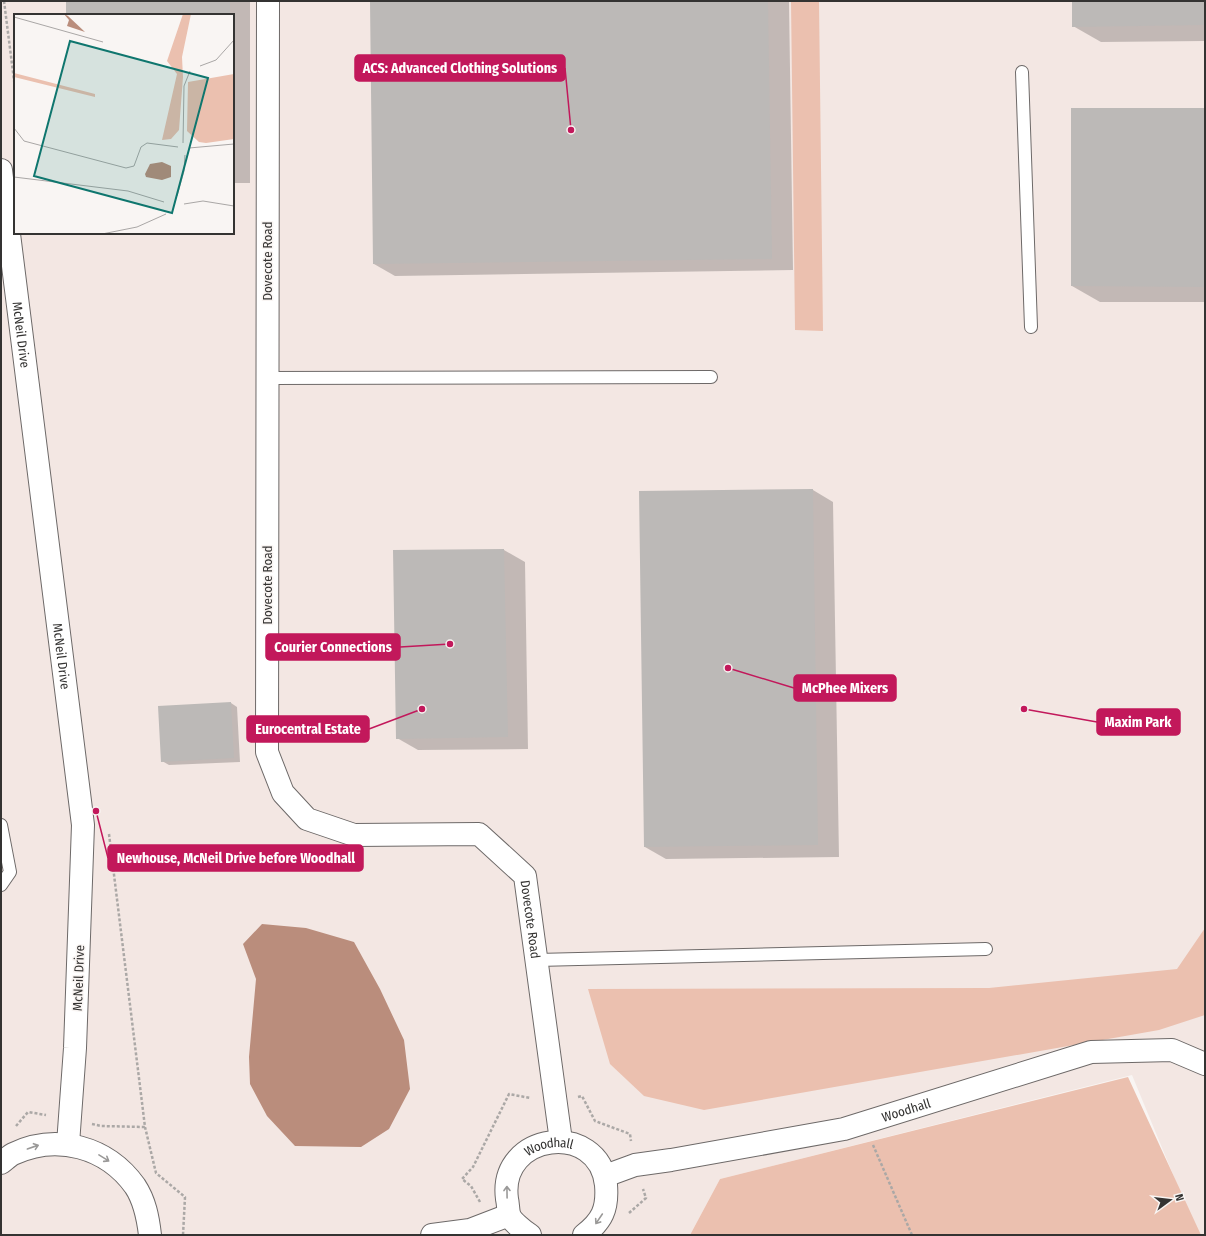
<svg xmlns="http://www.w3.org/2000/svg" width="1206" height="1236" viewBox="0 0 1206 1236" font-family="'Fira Sans Condensed',sans-serif">
  <rect width="100%" height="100%" fill="#f9f5f3"/>
  <path fill="#f3e7e3" fill-rule="evenodd" d="M 1,1 L 1205,1 L 1205,1235 L 1198,1235 L 1132,1075 L 720,1179 L 690,1235 L 1,1235 ZM 15,15 L 233,15 L 233,233 L 15,233 Z"/>
  <path fill="#ebc0af" d="M 791,1 L 819,1 L 823,331 L 795,330 Z
    M 1205,928 L 1205,1015 L 1159,1030 L 704,1110 L 644,1096 L 610,1064 L 588,989 L 989,988 L 1177,969 Z
    M 1128,1077 L 1201,1235 L 690,1235 L 720,1179 Z"/>
  <path fill="#ba8d7c" d="M 262,924 L 306,928 L 354,942 L 380,989 L 404,1040 L 410,1089 L 389,1129 L 361,1147 L 295,1146 L 267,1116 L 250,1084 L 249,1057 L 256,979 L 243,944 Z"/>
  <path fill="#0003" d="M 67,1 L 250,1 L 250,183 L 233,183 L 233,15 L 67,15 Z
    M 371,1 L 789,1 L 793,270 L 395,276 L 374,264 Z
    M 1073,1 L 1205,1 L 1205,41 L 1101,42 L 1073,26 Z
    M 1205,109 L 1205,302 L 1100,302 L 1072,286 Z
    M 813,490 L 833,502 L 839,857 L 666,859 L 645,847 Z
    M 504,550 L 525,562 L 528,749 L 418,750 L 397,738 L 394,551 Z
    M 231,703 L 237,707 L 240,762 L 169,765 L 162,761 Z"/>
  <path fill="#bcb9b7" d="M 66,1 L 230,1 L 230,15 L 66,15 Z
    M 370,1 L 768,1 L 772,259 L 373,264 Z
    M 1072,1 L 1205,1 L 1205,25 L 1072,27 Z
    M 1071,108 L 1205,108 L 1205,287 L 1071,286 Z
    M 813,489 L 818,845 L 644,847 L 639,491 Z
    M 504,549 L 508,737 L 396,739 L 393,550 Z
    M 231,702 L 234,758 L 161,762 L 158,706 Z"/>
  <g fill="none" stroke-linecap="round" stroke-linejoin="round">
    <defs>
      <path id="service" d="M 1022,72 L 1031,327
        M 267,378 L 711,377
        M 1,825 L 10,872 L 1,885
        M 537,960 L 986,949"/>
      <g id="minor">
        <path id="s1" d="M 268,1 L 267,752 L 283,793 L 307,819 L 354,835 L 479,834 L 525,876 L 561,1141"/>
        <path id="s2" d="M 605,1176 L 635,1165 L 671,1160 L 844,1129 L 1091,1052 L 1172,1050 L 1205,1064"/>
        <path d="M 432,1235 L 470,1230 L 509,1215"/>
        <path id="s3" d="M 530,1235 C 524,1231 511,1221 509,1214 C 508,1209 508,1203 507,1199 C 498,1132 599,1120 606,1185 C 608,1209 602,1221 584,1235"/>
      </g>
      <g id="tertiary">
        <path id="s4" d="M 1,170 L 83,825 L 75,1048 L 68,1144"/>
        <path d="M 1,1163 C 5,1160 9,1156 13,1154 C 57,1133 107,1147 135,1186 C 145,1201 148,1218 150,1235"/>
      </g>
    </defs>
    <use href="#service" stroke="#6d6968" stroke-width="14"/>
    <use href="#minor" stroke="#6d6968" stroke-width="24"/>
    <use href="#tertiary" stroke="#6d6968" stroke-width="24"/>
    <path stroke="#aba8a6" stroke-width="2.5" stroke-dasharray="3 2" stroke-linecap="butt" d="M 4,1 L 15,88
      M 109,834 L 145,1127 L 156,1173 L 185,1197 L 183,1235
      M 578,1097 L 582,1096 L 595,1121 L 630,1134 L 631,1141
      M 92,1124 L 101,1126 L 145,1127
      M 16,1126 L 28,1112 L 46,1115
      M 873,1145 L 912,1235
      M 480,1202 L 471,1186 L 462,1179 L 473,1167 L 509,1094 L 530,1098
      M 629,1213 L 646,1198 L 643,1189"/>
    <use href="#service" stroke="#fff" stroke-width="12"/>
    <use href="#minor" stroke="#fff" stroke-width="22"/>
    <use href="#tertiary" stroke="#fff" stroke-width="22"/>
  </g>
  <defs><path id="oneway-shaft" d="M-6 0H5M1.5-3L5.5 0L1.5 3" fill="none" stroke-width="1.6" stroke-linecap="round" stroke-linejoin="round"/></defs>
  <g stroke="#9a9998">
    <use href="#oneway-shaft" transform="translate(33 1147) rotate(-19)"/>
    <use href="#oneway-shaft" transform="translate(104 1158) rotate(32)"/>
    <use href="#oneway-shaft" transform="translate(507 1192) rotate(-91)"/>
    <use href="#oneway-shaft" transform="translate(599 1219) rotate(124)"/>
  </g>
  <g text-anchor="middle" stroke-width="3" stroke-linejoin="round" paint-order="stroke">
    <g font-size="13" fill="#343332" stroke="#f9f5f3">
      <text transform="translate(267 261) rotate(-90)" y="5">Dovecote Road</text>
      <text dy="5" stroke="none"><textPath href="#s4" startOffset="166">McNeil Drive</textPath></text>
      <text transform="translate(267 585) rotate(-90)" y="5">Dovecote Road</text>
      <text dy="5" stroke="none"><textPath href="#s4" startOffset="490">McNeil Drive</textPath></text>
      <text dy="5" stroke="none"><textPath href="#s1" startOffset="1111">Dovecote Road</textPath></text>
      <text transform="translate(78 978) rotate(-88)" y="5">McNeil Drive</text>
      <text dy="5" stroke="none"><textPath href="#s2" startOffset="309">Woodhall</textPath></text>
      <text dy="5" stroke="none"><textPath href="#s3" startOffset="123">Woodhall</textPath></text>
    </g>
  </g>
  <g transform="translate(14 14)">
    <rect width="220" height="220" fill="#f9f5f3"/>
    <path d="M 169,0 L 177,0 L 168,43 L 169,63 L 165,116 L 157,125 L 148,126 L 163,60 L 153,47 ZM 0,59 L 81,80 L 81,83 L 0,63 ZM 220,60 L 220,125 L 192,129 L 185,128 L 173,117 L 174,68 Z" fill="#ebc0af"/>
    <path d="M 50,0 L 54,2 L 71,18 L 53,12 L 55,6 ZM 148,148 L 157,152 L 157,163 L 148,166 L 132,163 L 131,160 L 136,150 Z" fill="#ba8d7c"/>
    <path fill="none" stroke="#aaa7a6" stroke-width="1" d="M 0,3 L 89,28M 186,52 L 202,46 L 220,26M 0,114 L 10,127 L 112,154 L 120,152 L 127,133 L 133,129 L 164,133M 169,129 L 170,72 L 176,57M 175,134 L 220,130M 0,163 L 114,177 L 150,188M 163,182 L 170,157 L 171,141M 170,190 L 189,187 L 220,192M 88,220 L 123,213 L 152,200"/>
    <path fill="#0f766e" fill-opacity="0.15" stroke="#0f766e" stroke-width="2" d="M 56,27 L 194,64 L 158,199 L 20,162 Z"/>
    <rect width="220" height="220" fill="none" stroke="#343332" stroke-width="2"/>
  </g>
  <path fill="none" stroke="#c2185b" stroke-width="1.5" d="M571 130L565 68M450 644L400 647M728 668L794 688M1024 709L1097 722M422 709L369 729M96 811L108 858"/>
  <g fill="#c2185b" stroke="#f9f5f3" stroke-width="1.5">
    <circle cx="571" cy="130" r="4"/>
    <circle cx="450" cy="644" r="4"/>
    <circle cx="728" cy="668" r="4"/>
    <circle cx="1024" cy="709" r="4"/>
    <circle cx="422" cy="709" r="4"/>
    <circle cx="96" cy="811" r="4"/>
  </g>
  <g fill="#c2185b" stroke="#c2185b" stroke-width="1.5">
    <rect x="355" y="55" width="210" height="26" rx="4"/>
    <rect x="266" y="634" width="134" height="26" rx="4"/>
    <rect x="794" y="675" width="102" height="26" rx="4"/>
    <rect x="1097" y="709" width="83" height="26" rx="4"/>
    <rect x="247" y="716" width="122" height="26" rx="4"/>
    <rect x="108" y="845" width="255" height="26" rx="4"/>
  </g>
  <g font-size="14" text-anchor="middle" font-weight="bold" fill="#fff">
    <text x="460" y="73">ACS: Advanced Clothing Solutions</text>
    <text x="333" y="652">Courier Connections</text>
    <text x="845" y="693">McPhee Mixers</text>
    <text x="1138" y="727">Maxim Park</text>
    <text x="308" y="734">Eurocentral Estate</text>
    <text x="236" y="863">Newhouse, McNeil Drive before Woodhall</text>
  </g>
  <rect width="1206" height="1236" fill="none" stroke="#343332" stroke-width="4"/>
  <g transform="translate(1170 1200) rotate(75)" stroke="#f9f5f3" stroke-width="3" paint-order="stroke">
  <path d="M0-3L7 15L0 10L-7 15Z" fill="#343332"/>
  <text y="-6" font-size="11" font-weight="bold" text-anchor="middle" fill="#343332">N</text>
  </g>
</svg>
